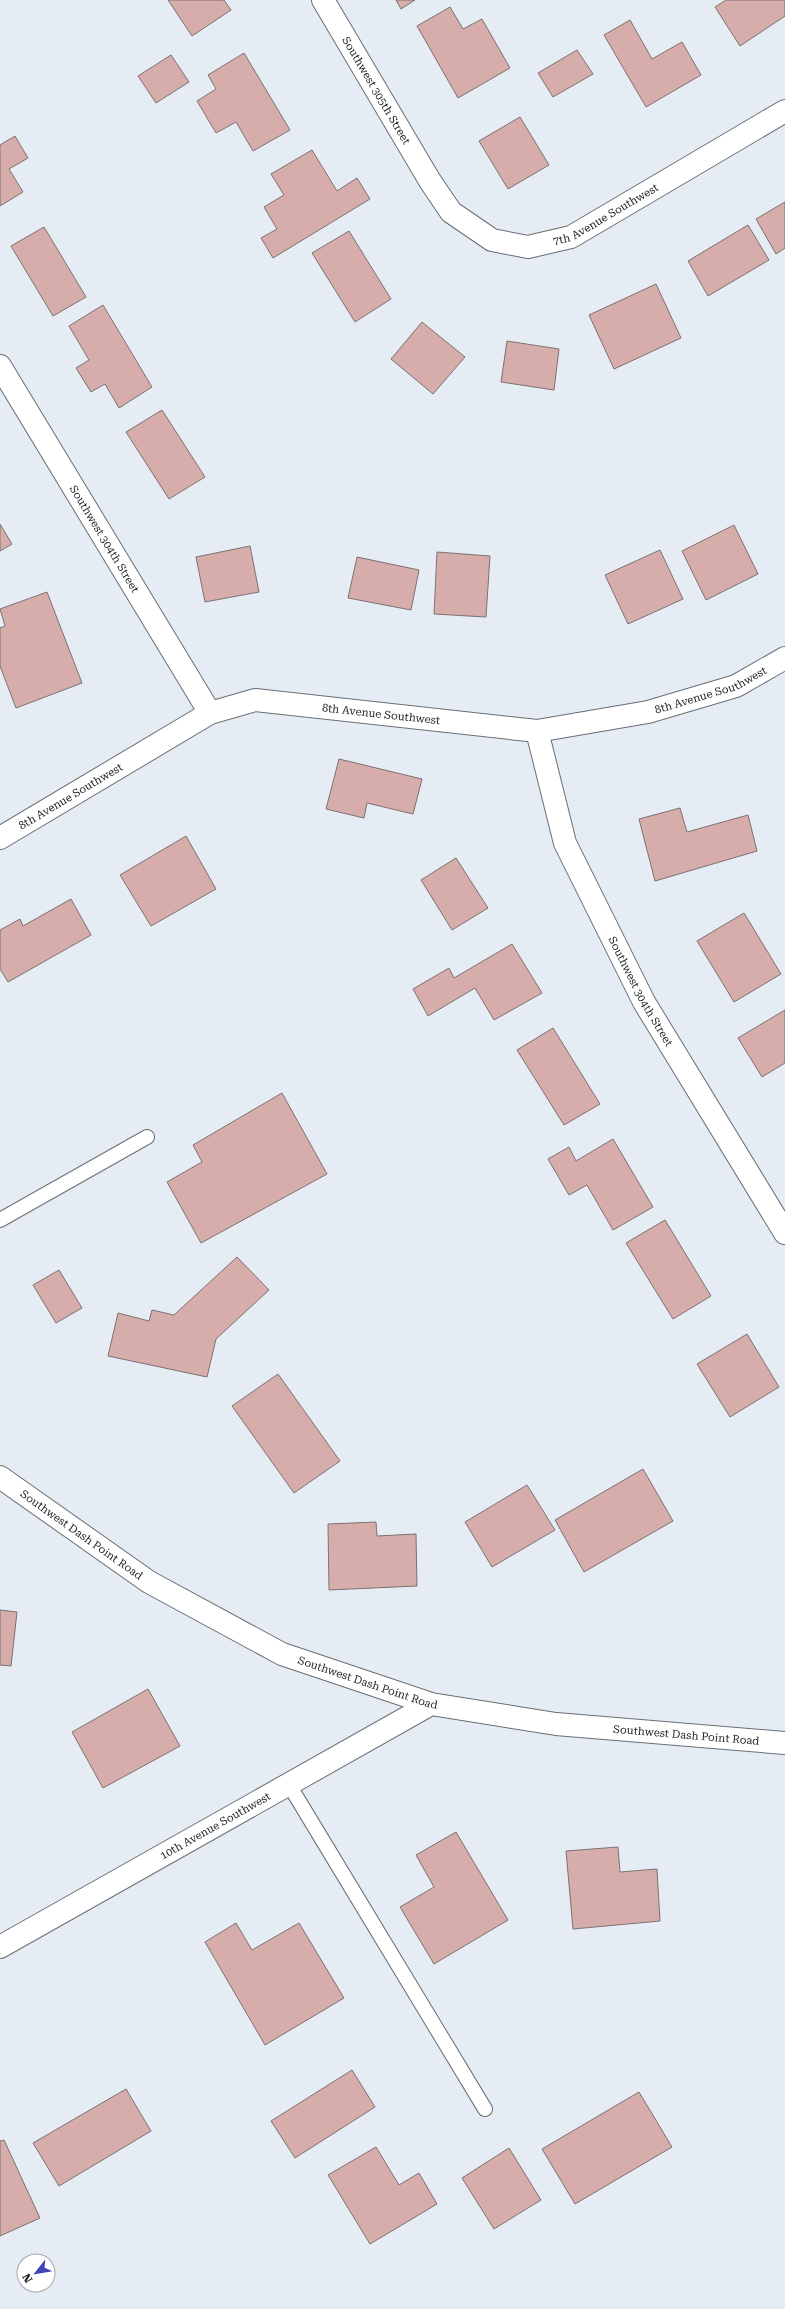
<svg xmlns="http://www.w3.org/2000/svg" width="785" height="2309" viewBox="0 0 785 2309" font-family="'Roboto Serif',serif">
  <rect width="100%" height="100%" fill="#e5ecf4"/>
  <path fill="#d6adab" stroke="#7c7171" d="M 168,0 L 224,0 L 231,10 L 192,36 Z
    M 396,0 L 415,0 L 401,9 Z
    M 726,0 L 785,0 L 785,16 L 740,46 L 715,7 Z
    M 450,7 L 463,29 L 482,19 L 510,68 L 458,98 L 417,26 Z
    M 630,20 L 652,59 L 682,42 L 701,75 L 646,107 L 604,35 Z
    M 577,50 L 593,74 L 553,97 L 538,73 Z
    M 244,53 L 290,130 L 253,151 L 236,122 L 216,133 L 197,101 L 216,89 L 208,75 Z
    M 171,55 L 189,82 L 156,103 L 138,76 Z
    M 520,117 L 549,165 L 508,189 L 479,141 Z
    M 15,136 L 28,158 L 9,169 L 23,192 L 0,206 L 0,145 Z
    M 312,150 L 337,191 L 357,178 L 370,199 L 273,258 L 261,238 L 277,229 L 264,207 L 284,195 L 271,174 Z
    M 785,202 L 785,248 L 776,254 L 756,219 Z
    M 748,225 L 769,260 L 708,296 L 688,261 Z
    M 44,227 L 86,297 L 53,316 L 11,246 Z
    M 349,231 L 391,299 L 355,322 L 312,253 Z
    M 656,284 L 681,338 L 614,369 L 589,315 Z
    M 103,305 L 152,387 L 119,408 L 105,384 L 91,392 L 76,368 L 89,360 L 69,326 Z
    M 422,322 L 465,357 L 433,394 L 391,359 Z
    M 507,341 L 559,349 L 554,390 L 501,382 Z
    M 162,410 L 205,477 L 169,499 L 126,432 Z
    M 0,524 L 12,544 L 0,551 Z
    M 734,525 L 758,574 L 706,600 L 682,551 Z
    M 250,546 L 259,592 L 205,602 L 196,557 Z
    M 660,550 L 683,599 L 628,624 L 605,575 Z
    M 437,552 L 490,556 L 486,617 L 434,614 Z
    M 357,557 L 419,570 L 411,610 L 348,598 Z
    M 47,592 L 82,683 L 16,708 L 0,666 L 0,628 L 5,626 L 0,609 Z
    M 339,759 L 422,779 L 413,814 L 367,803 L 364,818 L 326,809 Z
    M 680,808 L 687,832 L 748,815 L 757,851 L 655,881 L 639,819 Z
    M 186,836 L 216,889 L 151,926 L 120,875 Z
    M 456,858 L 488,908 L 452,930 L 421,880 Z
    M 71,899 L 91,935 L 8,982 L 0,969 L 0,930 L 20,919 L 23,926 Z
    M 744,913 L 781,974 L 734,1002 L 697,941 Z
    M 512,944 L 542,993 L 494,1020 L 475,988 L 428,1016 L 413,989 L 449,968 L 454,978 Z
    M 785,1010 L 785,1063 L 762,1077 L 738,1038 Z
    M 553,1028 L 600,1104 L 564,1125 L 517,1050 Z
    M 282,1093 L 327,1174 L 201,1243 L 167,1182 L 202,1162 L 193,1145 Z
    M 613,1139 L 653,1207 L 613,1230 L 587,1185 L 569,1195 L 548,1159 L 569,1147 L 576,1161 Z
    M 665,1220 L 711,1296 L 673,1319 L 626,1243 Z
    M 237,1257 L 269,1290 L 216,1339 L 207,1377 L 108,1356 L 118,1313 L 149,1321 L 152,1310 L 174,1315 Z
    M 59,1270 L 82,1308 L 56,1323 L 33,1285 Z
    M 747,1334 L 779,1387 L 730,1417 L 697,1364 Z
    M 278,1374 L 340,1461 L 294,1493 L 232,1406 Z
    M 643,1469 L 673,1521 L 584,1572 L 555,1520 Z
    M 527,1485 L 555,1530 L 492,1567 L 465,1522 Z
    M 376,1522 L 377,1536 L 416,1534 L 417,1586 L 329,1590 L 328,1524 Z
    M 0,1610 L 17,1612 L 11,1666 L 0,1665 Z
    M 148,1689 L 180,1746 L 103,1788 L 72,1732 Z
    M 456,1832 L 508,1920 L 434,1964 L 400,1907 L 434,1887 L 416,1855 Z
    M 618,1847 L 620,1872 L 657,1869 L 660,1921 L 573,1929 L 566,1851 Z
    M 236,1923 L 252,1950 L 299,1923 L 344,1998 L 265,2045 L 205,1942 Z
    M 352,2070 L 375,2107 L 295,2158 L 271,2121 Z
    M 126,2089 L 151,2131 L 59,2186 L 33,2143 Z
    M 639,2092 L 672,2147 L 575,2204 L 542,2149 Z
    M 4,2140 L 40,2218 L 0,2236 L 0,2141 Z
    M 376,2147 L 399,2185 L 419,2173 L 437,2204 L 370,2244 L 328,2175 Z
    M 509,2148 L 541,2200 L 494,2229 L 462,2178 Z"/>
  <g fill="none" stroke-linecap="round" stroke-linejoin="round">
    <defs>
      <path id="lane" d="M 0,1220 L 147,1137
        M 288,1783 L 485,2109"/>
      <g id="street">
        <path id="s1" d="M 323,0 L 430,181 L 451,212 L 492,240 L 528,247 L 571,237 L 785,111"/>
        <path id="s2" d="M 0,366 L 210,713"/>
        <path id="s3" d="M 537,731 L 565,843 L 644,1002 L 785,1233"/>
        <path id="s4" d="M 0,838 L 210,713 L 255,700 L 537,731 L 648,712 L 736,686 L 785,658"/>
        <path id="s5" d="M 0,1947 L 431,1704"/>
      </g>
      <g id="secondary">
        <path id="s6" d="M 0,1477 L 149,1582 L 282,1654 L 431,1704 L 556,1724 L 785,1743"/>
      </g>
    </defs>
    <use href="#lane" stroke="#686e74" stroke-width="16"/>
    <use href="#street" stroke="#686e74" stroke-width="24"/>
    <use href="#secondary" stroke="#686e74" stroke-width="24"/>
    <use href="#lane" stroke="#fff" stroke-width="14"/>
    <use href="#street" stroke="#fff" stroke-width="22"/>
    <use href="#secondary" stroke="#fff" stroke-width="22"/>
  </g>
  <g text-anchor="middle" stroke-width="3" stroke-linejoin="round" paint-order="stroke">
    <g font-size="11" fill="#232629" stroke="#fff">
      <text dy="4" stroke="none"><textPath href="#s1" startOffset="105">Southwest 305th Street</textPath></text>
      <text dy="4" stroke="none"><textPath href="#s1" startOffset="419">7th Avenue Southwest</textPath></text>
      <text dy="4" stroke="none"><textPath href="#s2" startOffset="202">Southwest 304th Street</textPath></text>
      <text dy="4" stroke="none"><textPath href="#s4" startOffset="754">8th Avenue Southwest</textPath></text>
      <text dy="4" stroke="none"><textPath href="#s4" startOffset="418">8th Avenue Southwest</textPath></text>
      <text dy="4" stroke="none"><textPath href="#s4" startOffset="82">8th Avenue Southwest</textPath></text>
      <text dy="4" stroke="none"><textPath href="#s3" startOffset="282">Southwest 304th Street</textPath></text>
      <text dy="4" stroke="none"><textPath href="#s6" startOffset="100">Southwest Dash Point Road</textPath></text>
      <text dy="4" stroke="none"><textPath href="#s6" startOffset="424">Southwest Dash Point Road</textPath></text>
      <text dy="4" stroke="none"><textPath href="#s6" startOffset="748">Southwest Dash Point Road</textPath></text>
      <text dy="4" stroke="none"><textPath href="#s5" startOffset="247">10th Avenue Southwest</textPath></text>
    </g>
  </g>
  <g transform="translate(36 2273) rotate(239)"><circle r="19" fill="#ffffff" stroke="#a7a8a9"/>
  <path d="M0-3L7 15L0 10L-7 15Z" fill="#4144b9"/>
  <text y="-6" font-size="11" font-weight="bold" text-anchor="middle" fill="#232629">N</text>
  </g>
</svg>
